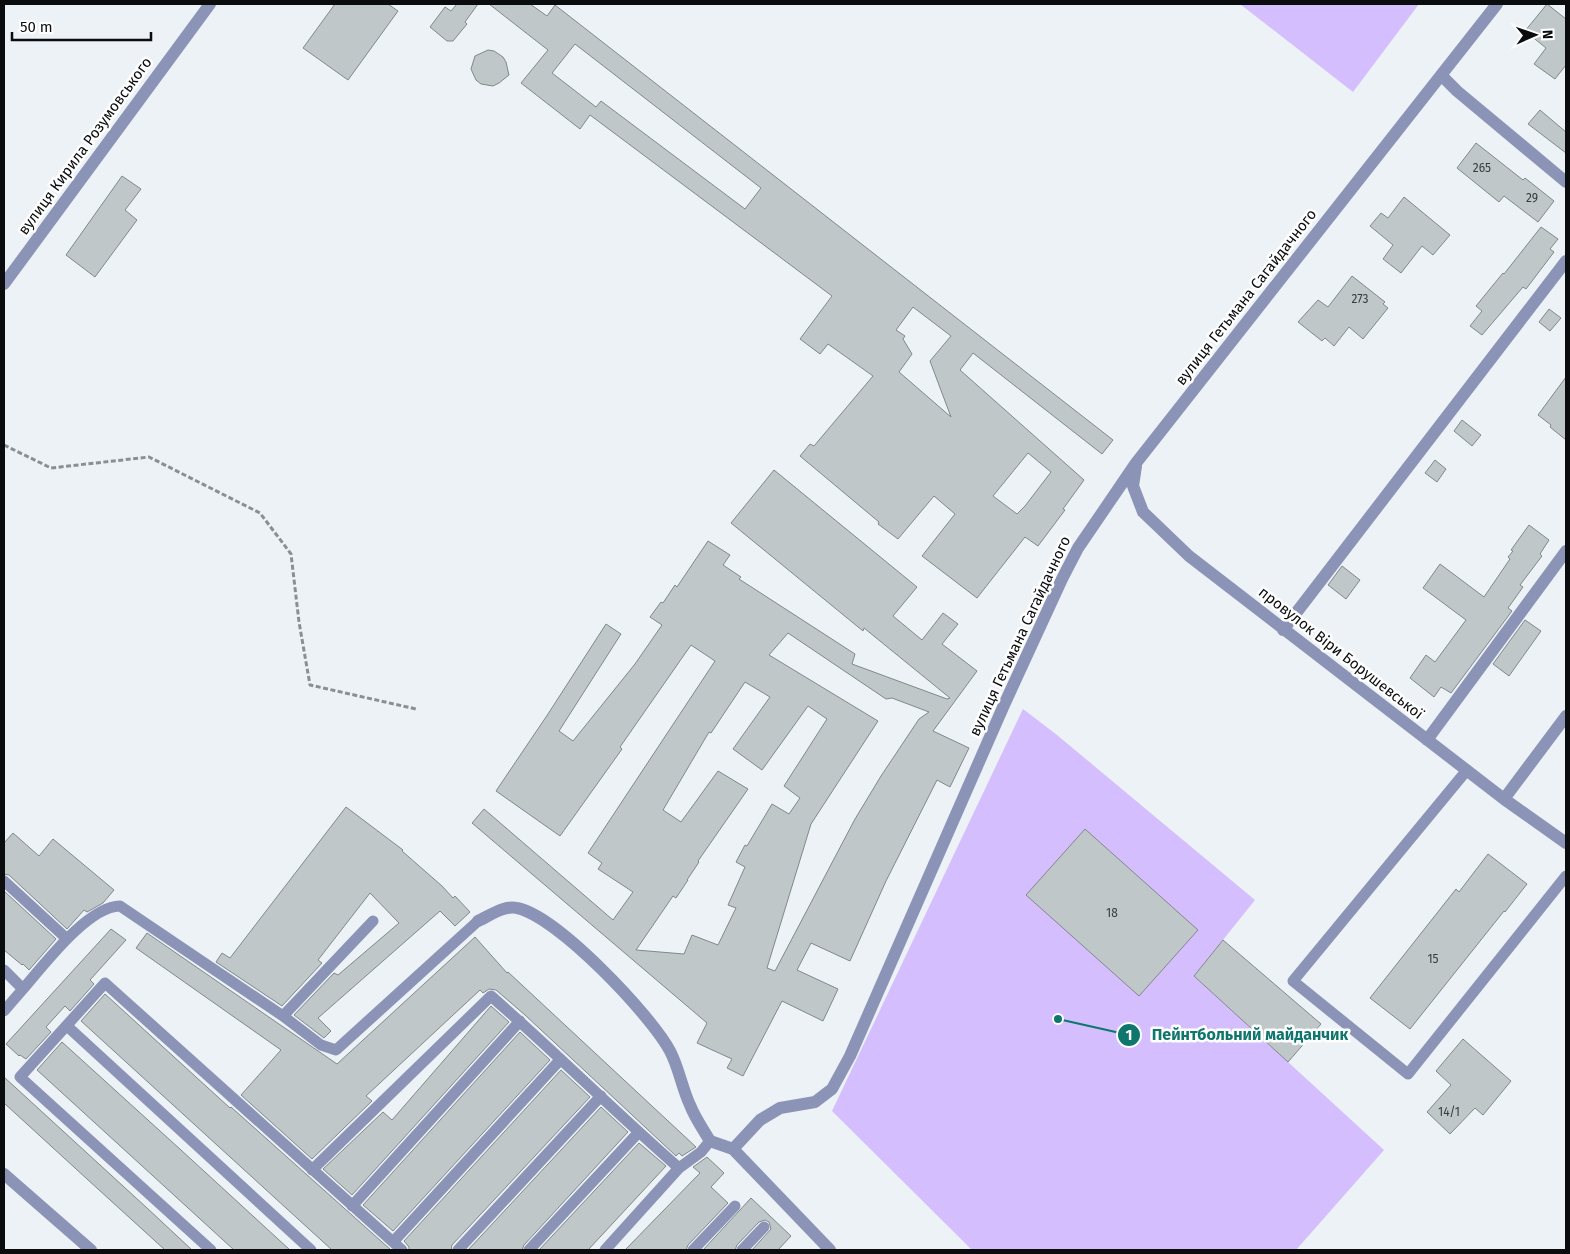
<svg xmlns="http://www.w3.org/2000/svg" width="1570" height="1254" viewBox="0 0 1570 1254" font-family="'Fira Sans',sans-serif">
  <rect width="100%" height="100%" fill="#edf2f7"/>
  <path fill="#d4befe" d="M 1240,4 L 1419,4 L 1353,92 Z
    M 1023,709 L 1057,735 L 1255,900 L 1194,976 L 1384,1150 L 1296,1250 L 972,1250 L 832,1111 Z"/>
  <path fill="#bfc7c9" stroke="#81888a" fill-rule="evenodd" d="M 335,4 L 388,4 L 398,11 L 348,80 L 303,48 Z
    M 457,4 L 478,4 L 465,22 L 467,24 L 453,41 L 447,41 L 430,27 L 445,7 L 451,11 Z
    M 489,4 L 530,4 L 547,16 L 555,5 L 1113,440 L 1102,454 L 973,353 L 960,370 L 1084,480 L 1063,509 L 1065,510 L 1038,546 L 1025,537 L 977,598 L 922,556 L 955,514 L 934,496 L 898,539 L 878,524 L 879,522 L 800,456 L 810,444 L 814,446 L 873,376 L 828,344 L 820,354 L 800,339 L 832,296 L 590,115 L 580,129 L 521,83 L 548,50 ZM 575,44 L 761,188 L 745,209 L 601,101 L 596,107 L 552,73 ZM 913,307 L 951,336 L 930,361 L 951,417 L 899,372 L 912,354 L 903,339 L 905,336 L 896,330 ZM 1028,453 L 1051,472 L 1025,506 L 1017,514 L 993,496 Z
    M 1547,4 L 1566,19 L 1566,65 L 1555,79 L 1534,64 L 1546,48 L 1525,31 Z
    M 488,50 L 494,51 L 503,57 L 506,62 L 509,75 L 499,83 L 493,86 L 481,84 L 476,80 L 471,69 L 475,56 Z
    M 1540,110 L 1566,132 L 1566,153 L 1528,124 Z
    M 1476,143 L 1523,180 L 1525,178 L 1554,201 L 1538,222 L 1504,196 L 1499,202 L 1457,168 Z
    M 122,176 L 141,189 L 125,210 L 137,220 L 95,277 L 66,255 Z
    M 1404,197 L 1450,235 L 1433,255 L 1422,246 L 1401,273 L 1383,259 L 1393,245 L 1370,226 L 1381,213 L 1388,218 Z
    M 1541,227 L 1558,239 L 1550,249 L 1554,252 L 1526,289 L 1523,287 L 1482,335 L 1470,326 L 1482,311 L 1476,306 L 1503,273 L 1504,274 Z
    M 1352,276 L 1385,302 L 1383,304 L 1388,308 L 1363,339 L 1349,327 L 1334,346 L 1325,338 L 1322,341 L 1298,322 L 1318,300 L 1328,307 Z
    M 1549,309 L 1561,318 L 1550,331 L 1539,322 Z
    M 1566,377 L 1566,440 L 1550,427 L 1551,425 L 1538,415 Z
    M 1462,420 L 1481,435 L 1472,446 L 1454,431 Z
    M 1435,460 L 1446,469 L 1437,482 L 1425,473 Z
    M 774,470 L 917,587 L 893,616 L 922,640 L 943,613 L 958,624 L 942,644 L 977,671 L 933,731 L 969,748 L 950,787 L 937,780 L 886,881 L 850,961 L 811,943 L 797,970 L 838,989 L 823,1021 L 782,1001 L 743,1076 L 727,1068 L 732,1059 L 697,1043 L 707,1023 L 472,823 L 484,809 L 613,920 L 633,892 L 598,869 L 602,863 L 588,853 L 715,661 L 691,645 L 620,747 L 622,749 L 560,836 L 496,791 L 548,714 L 606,624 L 621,634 L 559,731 L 573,741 L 635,664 L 662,625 L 650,617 L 661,602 L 663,603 L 675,585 L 677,587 L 708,541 L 730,555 L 723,565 L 741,577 L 739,579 L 855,654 L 852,664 L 947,699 L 950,698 L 864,628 L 863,631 L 731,523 ZM 788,633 L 886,699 L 892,698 L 929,712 L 919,719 L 881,776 L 855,819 L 775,971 L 767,968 L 811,824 L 878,721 L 769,655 ZM 745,682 L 770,697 L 733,749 L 762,770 L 808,706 L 827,719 L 784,786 L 800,798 L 789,814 L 772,804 L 747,846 L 745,845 L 736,862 L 745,867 L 728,905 L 736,908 L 718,945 L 692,935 L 684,954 L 636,950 L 673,896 L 676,898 L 688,880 L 687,880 L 699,862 L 698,861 L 748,789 L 718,771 L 681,822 L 663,810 L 709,732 L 711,733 Z
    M 1529,525 L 1549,540 L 1540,554 L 1542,556 L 1520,585 L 1523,587 L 1508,608 L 1512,611 L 1451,693 L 1441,687 L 1434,697 L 1410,678 L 1426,655 L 1435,662 L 1466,620 L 1423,588 L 1440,564 L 1484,597 L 1510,559 L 1508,557 L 1513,551 L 1511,550 Z
    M 1342,566 L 1360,580 L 1346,599 L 1328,585 Z
    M 1525,620 L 1541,631 L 1509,676 L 1493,664 Z
    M 346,807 L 403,850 L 402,851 L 442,886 L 453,898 L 455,896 L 470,912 L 455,926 L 440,911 L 318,1018 L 331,1031 L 324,1038 L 294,1015 L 334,973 L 338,975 L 399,923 L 370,893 L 318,960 L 322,963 L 282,1006 L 216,962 L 222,953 L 230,958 Z
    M 1085,829 L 1198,930 L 1139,996 L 1026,895 Z
    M 13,833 L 39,856 L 53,839 L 114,890 L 103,903 L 87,912 L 84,910 L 67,929 L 9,875 L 4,874 L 4,843 Z
    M 1488,854 L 1527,884 L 1505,912 L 1504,911 L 1410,1029 L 1370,998 L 1456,889 L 1459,892 Z
    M 4,891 L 56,939 L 29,970 L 23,964 L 22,965 L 4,950 Z
    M 111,929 L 126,940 L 90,980 L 94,984 L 70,1011 L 65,1006 L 46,1027 L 51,1032 L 26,1059 L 20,1055 L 19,1056 L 6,1044 Z
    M 147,933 L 337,1064 L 475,937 L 507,973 L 508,972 L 696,1147 L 682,1156 L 679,1153 L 676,1156 L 525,1015 L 496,990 L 489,989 L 483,993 L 480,990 L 366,1096 L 372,1101 L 312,1159 L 241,1095 L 281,1050 L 136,948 Z
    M 1223,940 L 1321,1024 L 1288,1062 L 1194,976 Z
    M 105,994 L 230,1108 L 231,1107 L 391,1250 L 332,1250 L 81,1021 Z
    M 491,1006 L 509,1022 L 352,1195 L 323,1169 L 383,1112 L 392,1120 Z
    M 520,1032 L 550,1060 L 393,1231 L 363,1205 Z
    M 1463,1039 L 1511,1081 L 1483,1115 L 1475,1108 L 1450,1134 L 1427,1112 L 1451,1085 L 1436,1071 Z
    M 62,1042 L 181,1150 L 290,1250 L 234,1250 L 164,1186 L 37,1070 Z
    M 561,1070 L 590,1097 L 452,1245 L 451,1250 L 409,1250 L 409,1247 L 404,1241 Z
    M 4,1077 L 147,1208 L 192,1250 L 165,1250 L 87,1179 L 4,1103 Z
    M 601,1107 L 628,1132 L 524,1245 L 522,1250 L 468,1250 Z
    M 639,1143 L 666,1166 L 588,1250 L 539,1250 Z
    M 707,1157 L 724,1173 L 711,1187 L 728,1203 L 688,1245 L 686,1250 L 625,1250 L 700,1173 L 693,1167 Z
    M 751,1198 L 791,1236 L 778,1250 L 752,1250 L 771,1229 L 769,1222 L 765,1220 L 759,1222 L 737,1245 L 735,1250 L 703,1250 Z"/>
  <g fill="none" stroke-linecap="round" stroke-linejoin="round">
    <path stroke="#8b8f93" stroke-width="3" stroke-dasharray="5 2.5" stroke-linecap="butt" d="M 4,445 L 51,468 L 149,457 L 260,513 L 291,554 L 299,622 L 310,685 L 416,709"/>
    <path stroke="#8b94b7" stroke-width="11" d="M 1467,770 L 1293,981 L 1408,1074 L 1566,876
      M 4,881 L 66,938
      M 373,921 L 283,1016 L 321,1045 L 336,1050 L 478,921
      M 4,970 L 23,989 C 43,966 88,906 120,906 L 283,1016
      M 4,1011 L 23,989
      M 67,1026 L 311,1250
      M 312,1170 L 491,996 C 555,1052 615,1112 679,1168
      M 352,1206 L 520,1021
      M 393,1242 L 560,1060
      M 211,1250 L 20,1077 L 105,983 L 402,1250
      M 458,1250 L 601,1096
      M 529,1250 L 638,1133
      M 605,1250 L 679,1168 L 701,1152 L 710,1141
      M 693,1250 L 735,1206
      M 742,1250 L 764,1227"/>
    <path stroke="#8b94b7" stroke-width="12" d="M 1441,75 L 1457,91 L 1566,182
      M 4,284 L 210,4
      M 1136,466 L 1133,486 L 1143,512 L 1189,556 L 1504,799 L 1566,843
      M 1283,630 L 1566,261
      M 1427,740 L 1566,551
      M 1504,799 L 1566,716
      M 478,921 C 489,916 504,905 517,908 C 557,916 651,1015 670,1051 C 679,1068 682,1088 690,1105 C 695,1118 703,1129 710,1141 L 733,1149 L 830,1250
      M 733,1149 L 760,1120 L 780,1108 L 815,1102 L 832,1089 L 850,1056 L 1004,705 L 1062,579 L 1078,548 L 1136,463 L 1497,4
      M 4,1174 L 91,1250"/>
  </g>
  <g text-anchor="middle" stroke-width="5" stroke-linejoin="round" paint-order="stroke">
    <g font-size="12" fill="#373b3d">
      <text x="1482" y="172">265</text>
      <text x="1532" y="202">29</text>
      <text x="1360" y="303">273</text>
      <text x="1112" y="917">18</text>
      <text x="1433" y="963">15</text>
      <text x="1449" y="1116">14/1</text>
    </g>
    <g font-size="15" fill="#0a0c0e" stroke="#fefefe">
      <text transform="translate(85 146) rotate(-54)" y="5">вулиця Кирила Розумовського</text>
      <text transform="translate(1246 297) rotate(-52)" y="5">вулиця Гетьмана Сагайдачного</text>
      <text transform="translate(1020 636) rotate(-65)" y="5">вулиця Гетьмана Сагайдачного</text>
      <text transform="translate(1341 653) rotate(38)" y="5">провулок Віри Борушевської</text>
    </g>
  </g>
  <path fill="none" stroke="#0f766e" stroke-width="2" d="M1058 1019L1129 1035"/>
  <g fill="#0f766e" stroke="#fefefe" stroke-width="2">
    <circle cx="1058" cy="1019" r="5"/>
    <circle cx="1129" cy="1035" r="12"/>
  </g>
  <g font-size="15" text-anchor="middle" font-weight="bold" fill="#fff">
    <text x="1129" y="1040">1</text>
  </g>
  <g font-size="16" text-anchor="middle" font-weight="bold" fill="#0f766e" stroke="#fefefe" stroke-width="5" stroke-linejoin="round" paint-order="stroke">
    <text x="1250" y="1040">Пейнтбольний майданчик</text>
  </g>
  <rect width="1570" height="1254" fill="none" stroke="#0a0c0e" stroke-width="10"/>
  <g transform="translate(1535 35) rotate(88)" stroke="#fefefe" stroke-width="4" paint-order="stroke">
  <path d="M0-4L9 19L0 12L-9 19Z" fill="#0a0c0e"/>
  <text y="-8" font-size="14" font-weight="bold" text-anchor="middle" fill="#0a0c0e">N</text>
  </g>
  <path d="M12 32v8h139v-8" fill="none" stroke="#0a0c0e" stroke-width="2.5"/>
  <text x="20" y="32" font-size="15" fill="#0a0c0e" stroke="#fefefe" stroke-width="4" paint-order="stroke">50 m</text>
</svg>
